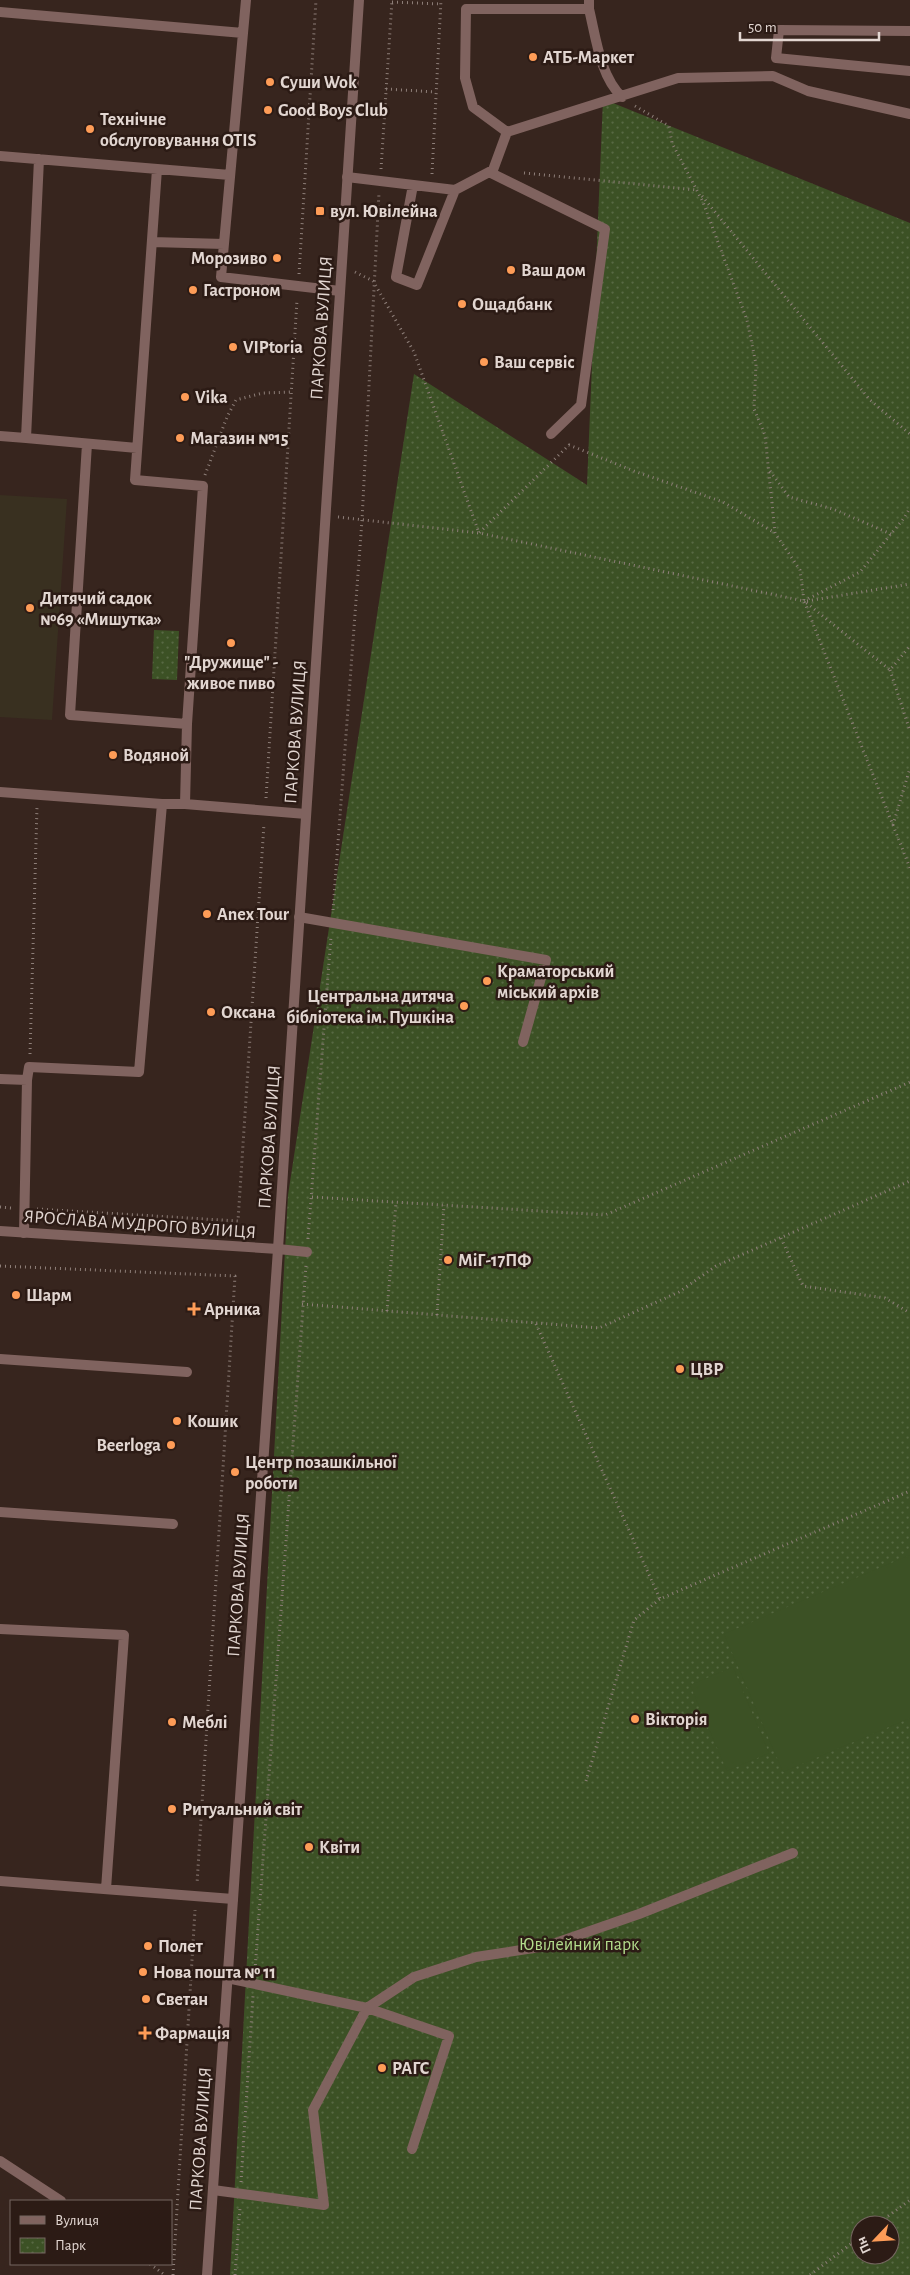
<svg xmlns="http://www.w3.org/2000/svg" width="910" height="2275" viewBox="0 0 910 2275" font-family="'Alegreya Sans',sans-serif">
  <defs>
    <pattern id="park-dots" width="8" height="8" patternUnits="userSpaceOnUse" patternTransform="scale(1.25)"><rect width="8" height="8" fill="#3c5125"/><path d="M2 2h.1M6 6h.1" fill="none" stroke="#586944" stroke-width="1.8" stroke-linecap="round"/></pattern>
  </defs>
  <rect width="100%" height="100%" fill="#37251e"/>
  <path fill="#393020" d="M 0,495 L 67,499 L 52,720 L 0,717 Z"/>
  <path fill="url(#park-dots)" fill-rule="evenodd" d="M 603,99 L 910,223 L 910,2275 L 230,2275 L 288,1195 L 414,374 L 587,485 ZM 860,2225 L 890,2225 L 890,2255 L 860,2255 Z
    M 154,630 L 179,631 L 177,680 L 152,679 Z"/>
  <path fill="#3c5125" d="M 910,1555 L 910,1718 L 783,1772 L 724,1634 Z
    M 733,1667 L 769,1753 L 727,1771 L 690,1685 Z"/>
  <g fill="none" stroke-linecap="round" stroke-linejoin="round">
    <path stroke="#8e7f79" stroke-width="3" stroke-dasharray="1 4" stroke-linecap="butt" d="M 392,2 L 441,4
      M 386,89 L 436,92
      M 635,106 L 669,126 L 672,143 L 703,202 L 747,320 L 756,364 L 754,409 L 765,435 L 775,533 L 800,570 L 804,601 L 890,670 L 910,646
      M 381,169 L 392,0
      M 524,173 L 697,190
      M 432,174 L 441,0
      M 702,196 L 870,400 L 910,434
      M 355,272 L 373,281 L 414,352 L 479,533 L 569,445 L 634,471 L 723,502 L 775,533
      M 299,274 L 316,0
      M 770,471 L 789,497 L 833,509 L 891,534
      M 205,475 L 227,417 L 236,400 L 263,393 L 292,392
      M 338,517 L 479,533 L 804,601 L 910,868
      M 804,601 L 860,572 L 904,518 L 910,508
      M 807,601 L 910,584
      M 890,670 L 910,731
      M 266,798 L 297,300
      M 893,825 L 910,768
      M 333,910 L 362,520 L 379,193
      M 30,1054 L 37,807
      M 312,1197 L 605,1215 L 910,1082
      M 0,1207 L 11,1208
      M 37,1209 L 238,1221 L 264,824
      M 781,1238 L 803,1286 L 885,1298 L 910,1313
      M 308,1239 L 331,936
      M 0,1266 L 235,1276 L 197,1884
      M 302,1304 L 599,1328 L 679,1292 L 716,1266 L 910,1181
      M 387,1311 L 396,1203
      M 437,1315 L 444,1205
      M 536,1324 L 660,1599 L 910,1491
      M 586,1781 L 634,1620 L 660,1599
      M 255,1970 L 306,1265
      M 241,2182 L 253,1996
      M 876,2225 L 910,2200
      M 150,2264 L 165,2275
      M 173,2275 L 195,1910
      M 235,2275 L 240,2208
      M 810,2275 L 860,2237"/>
    <path stroke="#80635f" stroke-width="10" d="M 589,9 C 596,38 600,76 622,97
      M 0,12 L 243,33 L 246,0
      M 910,31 L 779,30 L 776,58 L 910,71
      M 243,33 L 221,277 L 340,291
      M 507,132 L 678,78 L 773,76 L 808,91 L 910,114
      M 0,156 L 230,175
      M 39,159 L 26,438 L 137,448
      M 157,169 L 135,480 L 203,486 L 187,724 L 185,804 L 306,814
      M 489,172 L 605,229 L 581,405 L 551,434
      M 347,177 L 455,190 L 493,170 L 507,132 L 473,107 L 465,78 L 466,9 L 589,9 L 589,0
      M 413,185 L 396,277 L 417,285 L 455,190
      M 152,242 L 224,244
      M 0,436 L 26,438
      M 87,444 L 70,715 L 187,724
      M 0,792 L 162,804
      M 299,917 L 546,960 L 523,1042
      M 0,1079 L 27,1080
      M 24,1233 L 27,1080 L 29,1067 L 139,1072 L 162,804 L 185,804
      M 278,1249 L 307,1252
      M 0,1359 L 187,1372
      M 0,1512 L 173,1524
      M 0,1629 L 124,1635 L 106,1889
      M 0,1881 L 233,1899
      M 227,1978 L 367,2008 L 414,1977 L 476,1957 L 547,1946 L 639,1914 L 793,1853
      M 0,2161 L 61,2201
      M 213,2190 L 324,2205 L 313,2110 L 367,2008 L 449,2036 L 412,2149"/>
    <path stroke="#80635f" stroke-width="10" d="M 0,1231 L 278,1249
      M 207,2275 L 278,1249 L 359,0"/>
  </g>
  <g fill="#fe9c57" stroke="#2c1b15" stroke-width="2">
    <circle cx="533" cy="57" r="5"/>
    <circle cx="270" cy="82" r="5"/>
    <circle cx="268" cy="110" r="5"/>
    <circle cx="90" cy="129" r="5"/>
    <rect x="315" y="206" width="10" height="10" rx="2.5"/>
    <circle cx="277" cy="258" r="5"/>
    <circle cx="511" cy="270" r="5"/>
    <circle cx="193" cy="290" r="5"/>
    <circle cx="462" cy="304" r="5"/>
    <circle cx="233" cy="347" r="5"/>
    <circle cx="484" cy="362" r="5"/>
    <circle cx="185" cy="397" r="5"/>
    <circle cx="180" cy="438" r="5"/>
    <circle cx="30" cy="608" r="5"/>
    <circle cx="231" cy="643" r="5"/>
    <circle cx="113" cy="755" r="5"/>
    <circle cx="207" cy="914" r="5"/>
    <circle cx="487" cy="981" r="5"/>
    <circle cx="464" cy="1006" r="5"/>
    <circle cx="211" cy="1012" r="5"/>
    <circle cx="448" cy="1260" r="5"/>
    <circle cx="16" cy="1295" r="5"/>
    <path d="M191.5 1301.5h5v5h5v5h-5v5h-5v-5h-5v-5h5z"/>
    <circle cx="680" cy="1369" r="5"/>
    <circle cx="177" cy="1421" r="5"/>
    <circle cx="171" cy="1445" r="5"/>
    <circle cx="235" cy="1472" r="5"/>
    <circle cx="635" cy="1719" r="5"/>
    <circle cx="172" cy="1722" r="5"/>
    <circle cx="172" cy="1809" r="5"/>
    <circle cx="309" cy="1847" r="5"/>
    <circle cx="148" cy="1946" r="5"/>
    <circle cx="143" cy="1972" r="5"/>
    <circle cx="146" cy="1999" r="5"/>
    <path d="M142.5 2025.5h5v5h5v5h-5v5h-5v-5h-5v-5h5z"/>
    <circle cx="382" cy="2068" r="5"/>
  </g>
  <g text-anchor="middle" stroke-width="5" stroke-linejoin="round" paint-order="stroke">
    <g font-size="18" font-weight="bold" fill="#e2d6d1" stroke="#2c1b15" text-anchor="start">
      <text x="543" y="63">АТБ-Маркет</text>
      <text x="280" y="88">Суши Wok</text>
      <text x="278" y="116">Good Boys Club</text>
      <text x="100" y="125">Технічне<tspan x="100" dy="21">обслуговування OTIS</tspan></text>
      <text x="330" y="217">вул. Ювілейна</text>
      <text x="267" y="264" text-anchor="end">Морозиво</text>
      <text x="521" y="276">Ваш дом</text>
      <text x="203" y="296">Гастроном</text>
      <text x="472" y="310">Ощадбанк</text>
      <text x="243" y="353">VIPtoria</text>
      <text x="494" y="368">Ваш сервіс</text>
      <text x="195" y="403">Vika</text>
      <text x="190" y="444">Магазин №15</text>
      <text x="40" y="604">Дитячий садок<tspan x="40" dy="21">№69 «Мишутка»</tspan></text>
      <text x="231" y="668" text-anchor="middle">"Дружище" -<tspan x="231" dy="21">живое пиво</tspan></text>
      <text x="123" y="761">Водяной</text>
      <text x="217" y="920">Anex Tour</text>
      <text x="497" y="977">Краматорський<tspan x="497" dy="21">міський архів</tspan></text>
      <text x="454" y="1002" text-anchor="end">Центральна дитяча<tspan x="454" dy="21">бібліотека ім. Пушкіна</tspan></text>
      <text x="221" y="1018">Оксана</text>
      <text x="458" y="1266">МіГ-17ПФ</text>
      <text x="26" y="1301">Шарм</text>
      <text x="204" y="1315">Арника</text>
      <text x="690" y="1375">ЦВР</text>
      <text x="187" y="1427">Кошик</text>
      <text x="161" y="1451" text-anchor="end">Beerloga</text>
      <text x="245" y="1468">Центр позашкільної<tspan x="245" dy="21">роботи</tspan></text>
      <text x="645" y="1725">Вікторія</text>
      <text x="182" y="1728">Меблі</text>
      <text x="182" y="1815">Ритуальний світ</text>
      <text x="319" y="1853">Квіти</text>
      <text x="158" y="1952">Полет</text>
      <text x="153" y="1978">Нова пошта № 11</text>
      <text x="156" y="2005">Светан</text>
      <text x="155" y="2039">Фармація</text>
      <text x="392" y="2074">РАГС</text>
    </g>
    <g font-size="18" fill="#e2d6d1" stroke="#2c1b15">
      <text transform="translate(321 328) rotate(-86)" y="6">ПАРКОВА ВУЛИЦЯ</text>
      <text transform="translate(295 732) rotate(-86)" y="6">ПАРКОВА ВУЛИЦЯ</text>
      <text transform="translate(269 1137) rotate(-86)" y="6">ПАРКОВА ВУЛИЦЯ</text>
      <text transform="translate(140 1224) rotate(4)" y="6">ЯРОСЛАВА МУДРОГО ВУЛИЦЯ</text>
      <text transform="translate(238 1585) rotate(-86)" y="6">ПАРКОВА ВУЛИЦЯ</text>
      <text transform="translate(200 2139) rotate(-86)" y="6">ПАРКОВА ВУЛИЦЯ</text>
    </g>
    <g font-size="18" fill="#b3dc8c" stroke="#2c1b15">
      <text x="579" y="1950">Ювілейний парк</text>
    </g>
  </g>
  <rect x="10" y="2200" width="162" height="65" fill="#2c1b15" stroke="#756660"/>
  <rect x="20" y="2216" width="25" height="8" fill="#80635f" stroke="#756660"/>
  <text x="55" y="2225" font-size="15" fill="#e2d6d1">Вулиця</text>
  <rect x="20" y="2238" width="25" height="15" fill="url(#park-dots)" stroke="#756660"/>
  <text x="55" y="2250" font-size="15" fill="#e2d6d1">Парк</text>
  <g transform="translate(875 2240) rotate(245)"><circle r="24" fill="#2c1b15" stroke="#756660"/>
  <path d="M0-4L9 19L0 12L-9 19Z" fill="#fe9c57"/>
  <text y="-8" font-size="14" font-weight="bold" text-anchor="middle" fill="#e2d6d1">Пн</text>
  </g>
  <path d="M740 32v8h139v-8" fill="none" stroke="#e2d6d1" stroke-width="2.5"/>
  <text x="748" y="32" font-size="15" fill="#e2d6d1" stroke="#2c1b15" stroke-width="4" paint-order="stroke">50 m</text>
</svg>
